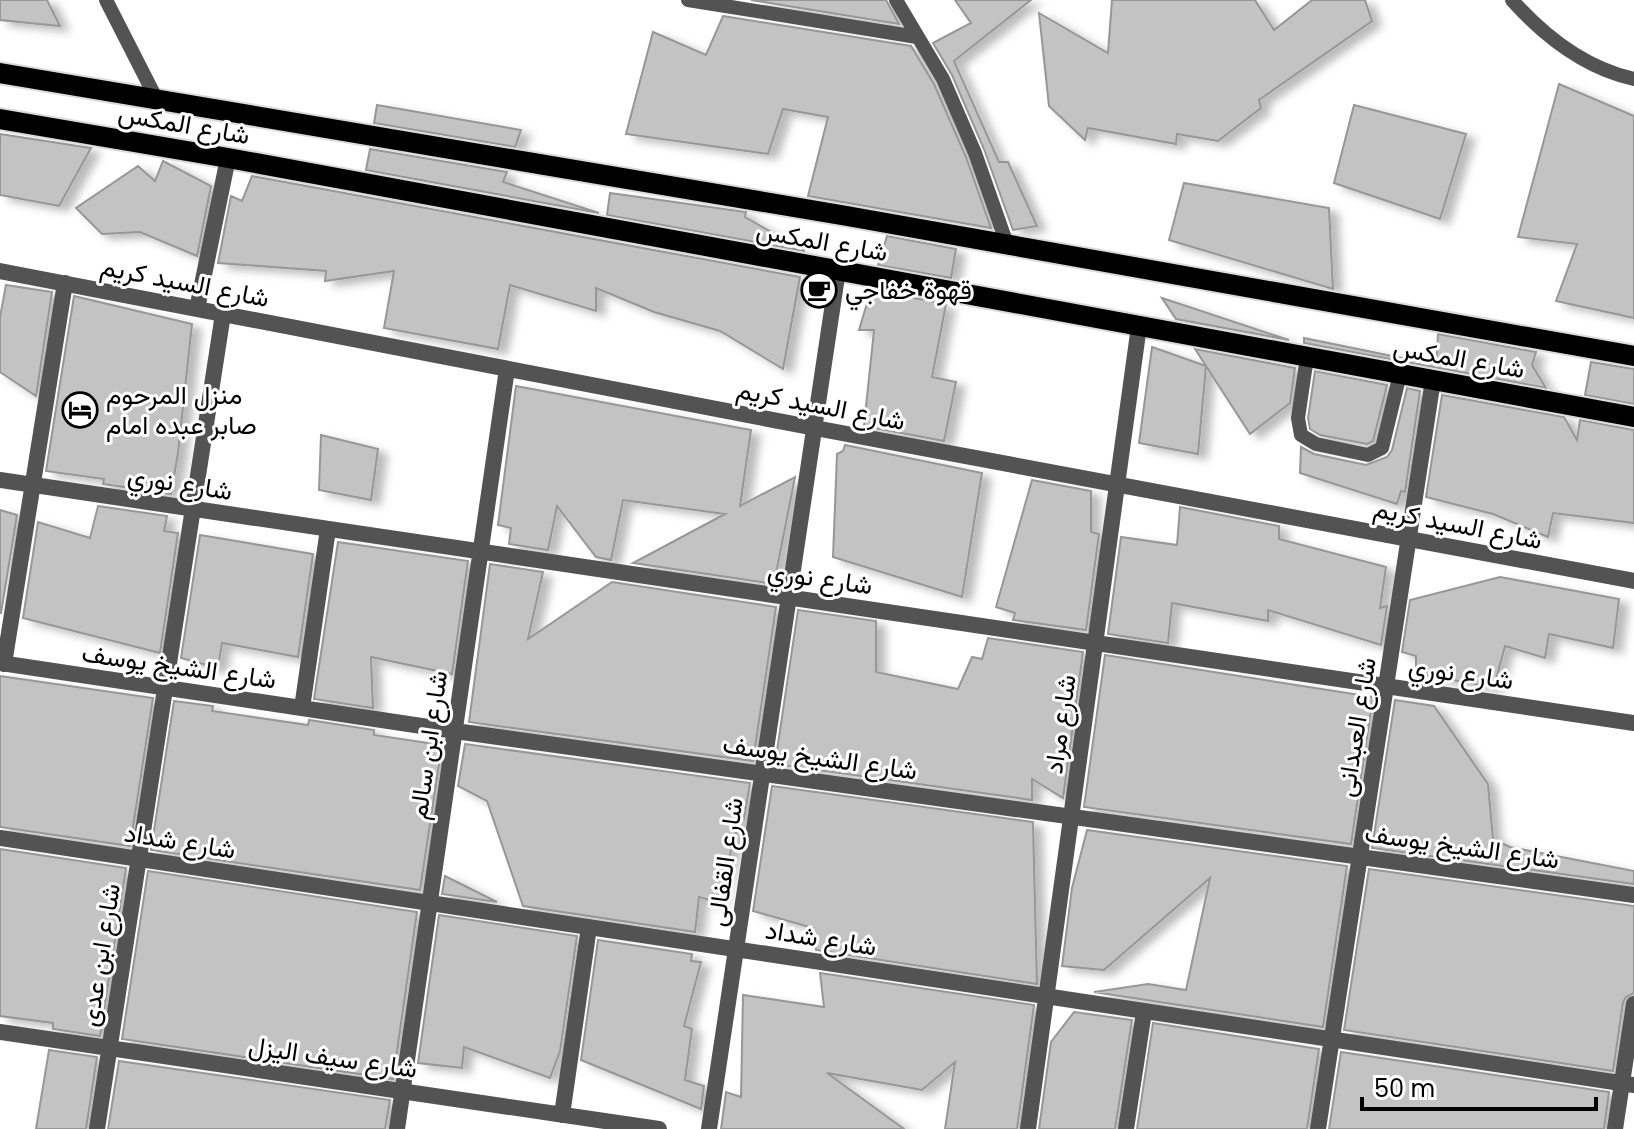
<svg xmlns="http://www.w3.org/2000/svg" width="1634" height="1129" viewBox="0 0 1634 1129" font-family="Poppins,Vazirmatn,sans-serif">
  <defs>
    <filter id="shadow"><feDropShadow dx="9" dy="5" stdDeviation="4" flood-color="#0004"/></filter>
  </defs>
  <rect width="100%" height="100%" fill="#fff"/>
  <path fill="#c3c3c3" stroke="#979797" stroke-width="2" filter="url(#shadow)" d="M 0,0 L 47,0 L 60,26 L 0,20 Z
    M 751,0 L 886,0 L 899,24 Z
    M 955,0 L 1031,0 L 954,61 L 999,162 L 1008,162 L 1037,226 L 1013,230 L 984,149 L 952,75 L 933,43 L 971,23 Z
    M 1112,0 L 1255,0 L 1274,30 L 1312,0 L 1365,0 L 1372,21 L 1259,100 L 1261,108 L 1218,141 L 1177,134 L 1176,144 L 1088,128 L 1085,140 L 1049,106 L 1039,13 L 1108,53 Z
    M 723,16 L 911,46 L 934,84 L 966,157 L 991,228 L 808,196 L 828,117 L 783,109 L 768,154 L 626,134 L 653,32 L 706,55 Z
    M 1559,84 L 1634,116 L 1634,318 L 1556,301 L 1577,244 L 1518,237 Z
    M 377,105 L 521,130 L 515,147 L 374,123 Z
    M 1354,105 L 1466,134 L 1440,219 L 1334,183 Z
    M 0,134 L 91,148 L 59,206 L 0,195 Z
    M 370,149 L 507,172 L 503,182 L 599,213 L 366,170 Z
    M 163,161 L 211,186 L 197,256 L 140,232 L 102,234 L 76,208 L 138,166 L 155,181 Z
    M 252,176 L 800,277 L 783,369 L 720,331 L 654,312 L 596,288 L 596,311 L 510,285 L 498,349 L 384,328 L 394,271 L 325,281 L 326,271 L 218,263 L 231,196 L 242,201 Z
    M 1184,183 L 1329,208 L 1333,289 L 1169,240 Z
    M 610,193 L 746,212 L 745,217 L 805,251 L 607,215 Z
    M 887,236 L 956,249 L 951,278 L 878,265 Z
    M 6,285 L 52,292 L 36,396 L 0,372 L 0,317 Z
    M 871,290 L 946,304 L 932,377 L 956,382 L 944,441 L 864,426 L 874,330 L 859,330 Z
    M 74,296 L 192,324 L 178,453 L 171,494 L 103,484 L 104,479 L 46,471 Z
    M 1162,298 L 1289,340 L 1176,319 Z
    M 1438,334 L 1536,352 L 1532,365 L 1546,388 L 1304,343 L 1304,338 L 1436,365 Z
    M 1152,347 L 1206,366 L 1198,454 L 1139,443 Z
    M 1195,349 L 1295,368 L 1290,403 L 1250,434 Z
    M 1591,362 L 1634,369 L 1634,404 L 1585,395 Z
    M 1315,371 L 1387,385 L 1373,441 L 1367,444 L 1320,435 L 1310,429 L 1308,418 Z
    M 516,386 L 751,430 L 740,506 L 795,477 L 774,584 L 633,563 L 725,514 L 623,500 L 611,560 L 596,557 L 557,506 L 548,550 L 509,544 L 511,528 L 498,525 Z
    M 1407,388 L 1420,391 L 1405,492 L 1401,491 L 1397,504 L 1300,473 L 1301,447 L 1314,454 L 1366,465 L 1387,457 L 1392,450 Z
    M 1442,395 L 1564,417 L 1577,440 L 1580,420 L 1634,430 L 1634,523 L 1553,513 L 1548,537 L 1493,514 L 1426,497 Z
    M 321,435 L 378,449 L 371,500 L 319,490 Z
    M 845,445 L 982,473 L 962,597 L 833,557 L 837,454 L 843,451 Z
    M 1032,480 L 1091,491 L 1091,532 L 1099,534 L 1086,630 L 1013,620 L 1015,613 L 996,607 Z
    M 98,506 L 167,516 L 164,531 L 178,533 L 160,653 L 23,618 L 38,522 L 90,538 Z
    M 1180,507 L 1279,526 L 1279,539 L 1386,567 L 1380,608 L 1387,606 L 1381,645 L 1268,610 L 1268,621 L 1172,603 L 1168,643 L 1108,634 L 1121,537 L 1177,545 Z
    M 0,510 L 17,515 L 1,613 L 0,613 Z
    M 200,535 L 313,554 L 298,657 L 222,643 L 218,668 L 181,658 Z
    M 338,542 L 468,561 L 452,674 L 371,657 L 373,708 L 314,699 Z
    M 490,564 L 543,572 L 528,639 L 612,582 L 776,607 L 753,761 L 469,722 Z
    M 1500,577 L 1619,599 L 1613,648 L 1549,634 L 1545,658 L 1505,646 L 1494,687 L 1416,674 L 1416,656 L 1402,652 L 1410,600 Z
    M 798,610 L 876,621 L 876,672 L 958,689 L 972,657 L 982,659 L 988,638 L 1083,652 L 1063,798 L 1032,779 L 1032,800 L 775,764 Z
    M 1105,655 L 1373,697 L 1351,844 L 1084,807 Z
    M 0,676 L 153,698 L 130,846 L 0,827 Z
    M 1395,700 L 1434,706 L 1488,784 L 1493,839 L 1510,847 L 1634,871 L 1634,884 L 1372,848 Z
    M 174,701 L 213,706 L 212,711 L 308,725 L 309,720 L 374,730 L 374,735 L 442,745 L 420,890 L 151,850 Z
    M 465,744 L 750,783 L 744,819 L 740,818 L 717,902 L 699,897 L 695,932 L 523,906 L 487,801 L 458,786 Z
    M 772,786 L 1033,822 L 1037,984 L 816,950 L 813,928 L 753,911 Z
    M 1087,830 L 1347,866 L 1323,1027 L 1094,992 L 1148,984 L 1186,990 L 1210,878 L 1104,970 L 1062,966 L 1072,888 Z
    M 0,849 L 126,868 L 100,1036 L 53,1029 L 53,1023 L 0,1016 Z
    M 1369,869 L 1634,906 L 1634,993 L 1626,997 L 1623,1002 L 1613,1071 L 1344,1030 Z
    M 148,871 L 417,912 L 393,1079 L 122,1039 Z
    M 445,876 L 497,902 L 442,894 Z
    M 439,915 L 577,936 L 560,1051 L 550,1078 L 464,1047 L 462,1068 L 418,1063 Z
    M 598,940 L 692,954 L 691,961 L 701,962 L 684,1026 L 692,1029 L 685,1080 L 704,1086 L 701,1109 L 581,1060 Z
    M 820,973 L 1034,1005 L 1017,1129 L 945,1129 L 955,1062 L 922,1090 L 827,1073 L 904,1129 L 721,1129 L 726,1092 L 741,1097 L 743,995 L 824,1007 Z
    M 1074,1012 L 1132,1020 L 1115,1129 L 1039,1129 L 1051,1042 Z
    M 1153,1023 L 1319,1049 L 1307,1129 L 1137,1129 Z
    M 49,1050 L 97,1057 L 86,1129 L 36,1129 Z
    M 1341,1052 L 1609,1092 L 1604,1129 L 1329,1129 Z
    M 119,1061 L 390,1100 L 385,1129 L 108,1129 Z"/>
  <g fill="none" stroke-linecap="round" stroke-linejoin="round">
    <defs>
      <path id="primary" d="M 0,73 L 847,216 L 1634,356
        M 0,119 L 228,158 L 1634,417"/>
    </defs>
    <use href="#primary" stroke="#dbdbdb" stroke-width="24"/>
    <path stroke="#535353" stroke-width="14" d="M 106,0 L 157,100
      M 688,0 L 917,37
      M 896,0 L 943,79 L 975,153 L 1007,244
      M 1512,0 C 1545,37 1585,68 1634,79
      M 1307,357 L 1298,418 L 1301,435 L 1316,444 L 1368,455 L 1382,448 L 1400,374"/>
    <path stroke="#535353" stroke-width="16" d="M 0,271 L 815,428 L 1634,581
      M 197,309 L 228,158
      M 0,480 L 1634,723
      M 0,663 L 455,731 L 1634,895
      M 4,664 L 65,283
      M 302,708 L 328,529
      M 0,838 L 1634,1085
      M 0,1032 L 659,1129
      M 562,1115 L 589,927
      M 97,1129 L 223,314
      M 397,1129 L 507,369
      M 709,1129 L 838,270
      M 1028,1129 L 1139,326
      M 1126,1129 L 1144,1012
      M 1318,1129 L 1433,380
      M 1615,1129 L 1634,1004"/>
    <use href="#primary" stroke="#000" stroke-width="20"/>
  </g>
  <defs>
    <symbol id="cafe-ring" viewBox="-11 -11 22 22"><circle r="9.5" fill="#fff" stroke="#000" stroke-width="1.5"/><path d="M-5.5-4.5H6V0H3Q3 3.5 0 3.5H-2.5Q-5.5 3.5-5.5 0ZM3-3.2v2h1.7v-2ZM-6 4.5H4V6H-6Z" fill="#000"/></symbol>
    <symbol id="hotel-ring" viewBox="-11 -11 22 22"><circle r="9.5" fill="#fff" stroke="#000" stroke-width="1.5"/><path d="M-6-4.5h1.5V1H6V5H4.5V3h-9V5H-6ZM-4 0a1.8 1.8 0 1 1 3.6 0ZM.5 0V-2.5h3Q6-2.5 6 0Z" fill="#000"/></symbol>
  </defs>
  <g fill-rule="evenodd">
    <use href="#cafe-ring" x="799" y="270" width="40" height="40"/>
    <use href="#hotel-ring" x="60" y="390" width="40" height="40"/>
  </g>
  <g text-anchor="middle" stroke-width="6" stroke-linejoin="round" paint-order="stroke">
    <g font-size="26" fill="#000" stroke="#fff">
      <text transform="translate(184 124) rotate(10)" y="9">شارع المكس</text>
      <text transform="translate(822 241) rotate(10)" y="9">شارع المكس</text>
      <text transform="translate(185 282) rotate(11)" y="9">شارع السيد كريم</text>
      <text transform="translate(1459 358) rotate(10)" y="9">شارع المكس</text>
      <text transform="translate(821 405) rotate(11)" y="9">شارع السيد كريم</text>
      <text transform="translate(180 483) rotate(9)" y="9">شارع نوري</text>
      <text transform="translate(1458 524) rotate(11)" y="9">شارع السيد كريم</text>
      <text transform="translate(820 578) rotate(8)" y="9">شارع نوري</text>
      <text transform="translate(179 666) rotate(8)" y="9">شارع الشيخ يوسف</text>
      <text transform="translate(1461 673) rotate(8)" y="9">شارع نوري</text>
      <text transform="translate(1060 724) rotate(-82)" y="9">شارع مراد</text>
      <text transform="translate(1356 727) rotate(-81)" y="9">شارع العبدانى</text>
      <text transform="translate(428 745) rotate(-82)" y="9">شارع ابن سالم</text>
      <text transform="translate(820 757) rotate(8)" y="9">شارع الشيخ يوسف</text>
      <text transform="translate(180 841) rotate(9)" y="9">شارع شداد</text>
      <text transform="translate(1462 846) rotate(8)" y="9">شارع الشيخ يوسف</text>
      <text transform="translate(725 862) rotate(-82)" y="9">شارع القفالى</text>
      <text transform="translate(821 938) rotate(9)" y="9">شارع شداد</text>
      <text transform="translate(100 955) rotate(-81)" y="9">شارع ابن عدى</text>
      <text transform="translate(333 1057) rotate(8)" y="9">شارع سيف اليزل</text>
    </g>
    <g font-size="26" fill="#000" stroke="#fff" text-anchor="start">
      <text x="845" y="299">قهوة خفاجي</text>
      <text x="106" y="404">منزل المرحوم<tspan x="106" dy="30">صابر عبده امام</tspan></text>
    </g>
  </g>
  <path d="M1362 1097v12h234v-12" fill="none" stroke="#000000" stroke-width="4"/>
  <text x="1374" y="1097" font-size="24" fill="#000000" stroke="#ffffff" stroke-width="6" paint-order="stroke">50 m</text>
</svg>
